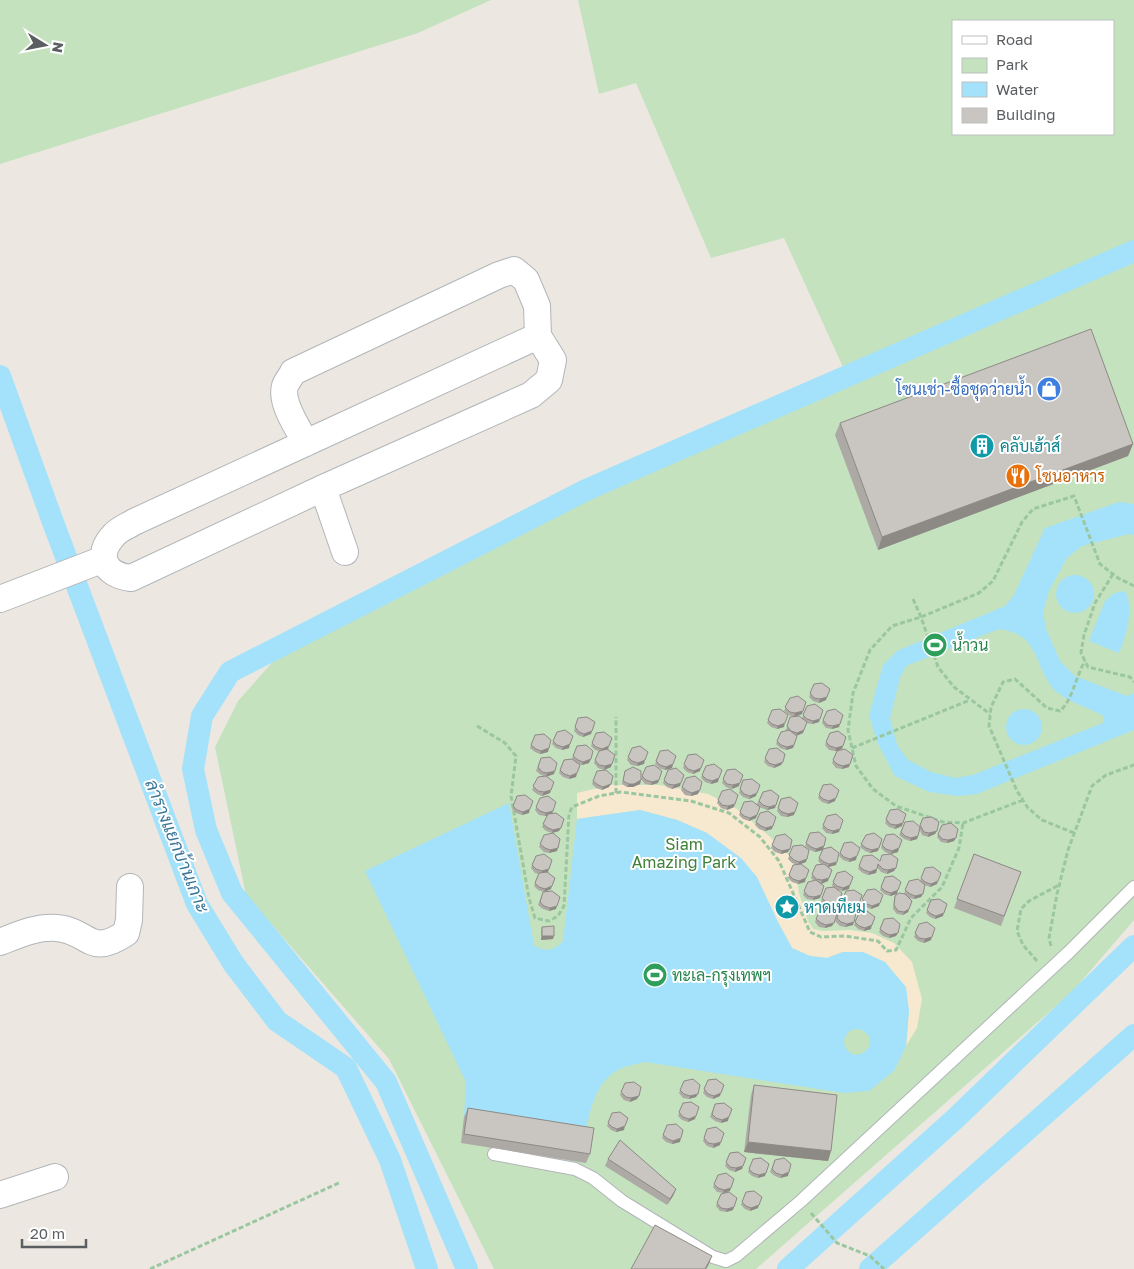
<svg xmlns="http://www.w3.org/2000/svg" width="1134" height="1269" viewBox="0 0 1134 1269" font-family="'Golos Text',Sarabun,sans-serif">
  <rect width="100%" height="100%" fill="#ece8e1"/>
  <path fill="#c4e2be" fill-rule="evenodd" d="M 0,0 L 491,0 L 418,33 L 0,164 Z
    M 578,0 L 1134,0 L 1134,920 L 1072,992 L 756,1269 L 494,1269 L 389,1059 L 246,895 L 215,747 L 238,701 L 276,658 L 843,367 L 784,238 L 711,258 L 636,83 L 599,94 ZM 953,21 L 1113,21 L 1113,134 L 953,134 Z"/>
  <path fill="#f7e8d0" d="M 611,785 L 659,785 L 708,794 L 737,809 L 769,836 L 793,859 L 799,893 L 808,921 L 813,929 L 823,931 L 850,930 L 872,933 L 894,943 L 912,962 L 922,999 L 917,1028 L 906,1046 L 909,1010 L 843,952 L 827,958 L 810,956 L 792,948 L 779,924 L 707,833 L 677,820 L 640,810 L 577,819 L 577,793 Z"/>
  <path fill="#a3e2fa" fill-rule="evenodd" d="M 1119,502 L 1134,504 L 1134,535 L 1129,534 L 1082,546 L 1067,558 L 1049,591 L 1043,612 L 1046,629 L 1060,661 L 1075,676 L 1127,696 L 1134,693 L 1134,730 L 977,794 L 958,796 L 929,792 L 895,776 L 878,744 L 869,715 L 883,665 L 897,651 L 1005,606 L 1014,595 L 1045,528 ZM 999,629 C 1038,634 1033,660 1051,686 C 1059,698 1088,708 1102,715 L 1104,719 L 1103,723 L 973,775 L 955,778 L 931,772 L 908,760 L 897,745 L 890,718 L 900,678 L 906,666 Z
    M1056 594a19 19 0 1 1 38 0a19 19 0 1 1-38 0Z
    M 1125,591 C 1134,607 1127,634 1119,653 L 1089,641 L 1105,601 L 1114,593 Z
    M1006 727a18 18 0 1 1 36 0a18 18 0 1 1-36 0Z
    M 509,803 L 534,946 C 547,952 554,951 563,941 L 577,819 L 640,810 L 677,820 L 707,833 L 741,858 L 757,877 L 779,924 L 792,948 L 810,956 L 827,958 L 843,952 L 863,952 L 885,962 L 906,987 L 909,1010 L 906,1046 L 894,1071 L 869,1091 L 844,1093 L 645,1062 C 638,1064 629,1065 622,1068 C 595,1080 590,1110 585,1136 L 464,1117 L 466,1082 L 365,871 ZM 853,1029 L 862,1030 L 869,1036 C 872,1047 866,1055 854,1055 C 841,1049 841,1036 853,1029 Z"/>
  <g fill="none" stroke-linecap="round" stroke-linejoin="round">
    <path stroke="#a3e2fa" stroke-width="22" d="M 0,376 L 54,525 L 197,904 L 233,963 L 277,1021 L 346,1068 L 390,1160 L 427,1269
      M 467,1269 L 386,1082 L 232,893 L 206,830 L 193,769 L 202,716 L 230,672 L 586,490 L 1134,251
      M 788,1269 L 956,1118 L 1134,946
      M 870,1269 L 1134,1035"/>
    <defs>
      <path id="service" d="M 494,1154 L 575,1169 L 593,1178 L 622,1201 L 713,1257 L 726,1261 L 736,1256 L 801,1201 L 1069,952 L 1134,887"/>
      <path id="minor" d="M 306,443 C 298,428 280,403 285,386 C 286,382 291,377 293,372 L 499,275 L 514,270 L 526,280 L 537,306 L 538,336 L 553,360 L 549,380 L 531,395 L 323,488 L 131,578 C 104,575 95,555 114,535 C 119,529 128,526 134,522 L 538,336
        M 323,488 L 345,552
        M 0,599 L 104,559
        M 0,942 C 18,935 37,926 57,928 C 90,931 89,958 126,933 L 129,920 L 130,887
        M 0,1195 L 55,1177"/>
    </defs>
    <use href="#service" stroke="#b2b5b8" stroke-width="14"/>
    <use href="#minor" stroke="#b2b5b8" stroke-width="28"/>
    <path stroke="#9bc7a0" stroke-width="3" stroke-dasharray="5 2.5" stroke-linecap="butt" d="M 1113,574 L 1095,603 L 1084,635 L 1081,653 L 1088,667 L 1130,677 L 1134,682
      M 913,599 L 921,617 L 938,667 L 954,687 L 990,714
      M 477,726 L 505,743 L 516,756 L 511,796 L 529,898 L 535,918 L 549,921 L 558,916 L 564,906 L 569,814 L 572,807 L 599,796 L 621,792 L 691,801 L 729,813 L 760,837 L 779,861 L 810,932 L 821,937 L 845,936 L 878,941 L 887,951 L 896,950 L 911,918 L 942,887 L 959,848 L 963,823
      M 852,748 L 970,700
      M 616,793 L 616,717
      M 1023,800 L 963,823 L 943,822 L 896,806 L 873,789 L 856,766 L 848,730 L 853,693 L 870,650 L 892,626 L 921,617 L 979,593 L 993,581 L 1022,522 L 1033,509 L 1074,496 L 1100,564 L 1118,578 L 1134,586
      M 1074,833 L 1042,820 L 1028,808 L 1017,791 L 989,726 L 991,707 L 1003,682 L 1015,679 L 1047,708 L 1060,711 C 1072,701 1076,676 1085,661
      M 1051,946 L 1049,938 L 1057,894 L 1068,850 L 1092,786 L 1106,775 L 1134,765
      M 1037,961 L 1023,945 L 1017,931 L 1021,909 L 1029,901 L 1059,885
      M 811,1213 L 837,1243 L 870,1256 L 884,1269
      M 150,1269 L 341,1182"/>
    <use href="#service" stroke="#fff" stroke-width="12"/>
    <use href="#minor" stroke="#fff" stroke-width="26"/>
  </g>
  <path fill="#ada9a5" d="M 840,423 L 1133,444 L 1128,456 L 878,550 L 835,435 Z
    M 814,684 L 826,700 L 819,703 L 813,701 L 809,697 Z
    M 790,698 L 802,714 L 794,717 L 789,715 L 784,711 Z
    M 807,706 L 819,722 L 812,724 L 806,723 L 803,733 L 796,736 L 793,748 L 786,750 L 780,748 L 776,744 L 781,732 L 786,731 L 786,730 L 790,717 L 802,718 Z
    M 772,710 L 784,727 L 777,729 L 771,727 L 767,723 Z
    M 827,711 L 839,727 L 832,729 L 826,728 L 822,723 Z
    M 578,718 L 591,734 L 583,737 L 578,735 L 574,731 Z
    M 557,732 L 569,748 L 562,750 L 556,748 L 552,744 Z
    M 596,733 L 608,750 L 611,767 L 604,770 L 598,768 L 594,763 L 599,751 L 595,750 L 591,746 Z
    M 830,733 L 842,749 L 837,751 L 849,767 L 842,769 L 836,768 L 832,763 L 837,751 L 835,751 L 829,750 L 825,745 Z
    M 535,735 L 548,752 L 540,754 L 535,752 L 530,748 Z
    M 577,746 L 589,763 L 582,765 L 578,764 L 576,777 L 569,779 L 563,777 L 559,773 L 564,760 L 572,759 Z
    M 632,748 L 644,764 L 637,766 L 631,765 L 627,760 Z
    M 769,749 L 781,765 L 774,768 L 768,766 L 764,762 Z
    M 660,751 L 673,764 L 672,768 L 665,770 L 659,768 L 655,764 Z
    M 688,755 L 700,771 L 693,774 L 687,772 L 683,768 Z
    M 541,758 L 554,774 L 547,776 L 550,793 L 542,796 L 537,794 L 532,790 L 538,777 L 544,776 L 541,775 L 536,771 Z
    M 706,766 L 718,782 L 711,784 L 705,782 L 701,778 Z
    M 646,767 L 658,783 L 651,785 L 645,784 L 641,779 L 640,784 L 633,787 L 627,787 L 622,784 L 625,771 L 641,779 Z
    M 668,770 L 680,786 L 672,789 L 667,787 L 663,783 Z
    M 727,770 L 739,786 L 732,789 L 726,787 L 722,783 Z
    M 597,771 L 609,787 L 602,790 L 596,788 L 592,784 Z
    M 686,778 L 698,794 L 691,796 L 685,795 L 681,790 Z
    M 743,780 L 756,796 L 749,799 L 743,797 L 739,793 Z
    M 823,785 L 835,801 L 828,804 L 822,802 L 818,798 Z
    M 722,791 L 734,807 L 727,810 L 721,808 L 717,803 Z
    M 763,792 L 775,808 L 767,810 L 762,808 L 760,807 L 756,818 L 749,821 L 743,819 L 739,815 L 744,802 L 757,804 Z
    M 517,796 L 529,813 L 522,815 L 516,813 L 512,809 Z
    M 540,798 L 552,814 L 559,831 L 552,833 L 546,831 L 542,827 L 547,816 L 545,816 L 539,815 L 535,810 Z
    M 781,799 L 794,815 L 787,817 L 781,816 L 777,811 Z
    M 890,810 L 902,826 L 895,829 L 889,827 L 885,823 Z
    M 827,816 L 839,832 L 832,834 L 826,833 L 822,828 Z
    M 923,818 L 935,834 L 928,837 L 922,835 L 920,830 L 917,839 L 910,841 L 904,839 L 899,835 L 905,822 L 920,827 Z
    M 756,822 L 772,829 L 765,831 L 759,829 L 755,825 Z
    M 942,825 L 954,841 L 947,843 L 941,842 L 937,837 Z
    M 810,833 L 823,850 L 815,852 L 810,850 L 805,846 Z
    M 544,835 L 557,851 L 549,853 L 544,852 L 539,847 Z
    M 866,835 L 878,851 L 870,853 L 865,851 L 860,847 Z
    M 886,835 L 898,852 L 891,854 L 894,871 L 887,874 L 881,872 L 877,867 L 876,873 L 868,875 L 863,873 L 858,869 L 863,856 L 880,861 L 890,854 L 885,852 L 881,848 Z
    M 776,836 L 788,852 L 781,854 L 775,852 L 771,848 Z
    M 844,843 L 856,860 L 849,862 L 843,860 L 839,856 Z
    M 793,846 L 806,862 L 800,864 L 805,882 L 798,884 L 792,882 L 788,878 L 793,865 L 798,865 L 792,863 L 788,859 Z
    M 823,849 L 836,865 L 829,867 L 828,881 L 821,884 L 820,898 L 813,900 L 807,899 L 803,895 L 808,882 L 814,881 L 811,878 L 816,865 L 821,864 L 818,861 Z
    M 974,854 L 1021,872 L 1001,926 L 954,908 Z
    M 536,856 L 548,872 L 551,889 L 544,892 L 538,890 L 534,886 L 539,874 L 535,873 L 531,868 Z
    M 925,868 L 937,884 L 930,887 L 925,885 L 921,897 L 914,899 L 909,898 L 912,901 L 908,912 L 903,915 L 897,914 L 893,909 L 894,900 L 895,896 L 904,894 L 909,881 L 920,881 Z
    M 837,873 L 849,889 L 842,891 L 839,890 L 838,905 L 831,907 L 825,905 L 821,901 L 826,888 L 833,887 L 832,885 Z
    M 885,877 L 897,894 L 890,896 L 884,894 L 880,890 Z
    M 867,890 L 879,906 L 871,909 L 866,907 L 861,903 Z
    M 846,891 L 858,907 L 852,910 L 853,925 L 845,927 L 840,926 L 835,921 L 840,909 L 845,908 L 841,904 Z
    M 543,892 L 556,909 L 549,911 L 543,909 L 538,905 Z
    M 931,900 L 943,916 L 935,919 L 930,917 L 926,913 Z
    M 820,910 L 832,926 L 825,928 L 819,927 L 815,922 Z
    M 859,913 L 871,929 L 864,931 L 858,929 L 854,925 Z
    M 884,919 L 896,936 L 889,938 L 883,936 L 879,932 Z
    M 919,924 L 931,940 L 924,943 L 918,941 L 914,937 Z
    M 542,927 L 553,939 L 541,940 L 541,930 Z
    M 708,1080 L 720,1096 L 713,1099 L 707,1097 L 703,1093 Z
    M 684,1081 L 696,1097 L 689,1099 L 683,1098 L 679,1093 Z
    M 625,1083 L 637,1099 L 630,1102 L 624,1100 L 620,1095 Z
    M 754,1085 L 831,1151 L 828,1161 L 744,1152 L 751,1095 Z
    M 683,1103 L 695,1119 L 688,1122 L 682,1120 L 678,1116 Z
    M 715,1104 L 728,1121 L 721,1123 L 715,1121 L 710,1117 Z
    M 468,1108 L 590,1154 L 586,1163 L 461,1143 L 464,1117 Z
    M 612,1113 L 624,1130 L 616,1132 L 611,1130 L 607,1126 Z
    M 667,1125 L 680,1142 L 672,1144 L 666,1142 L 662,1138 Z
    M 707,1129 L 720,1145 L 713,1148 L 707,1146 L 703,1141 Z
    M 730,1153 L 742,1169 L 735,1172 L 729,1170 L 725,1166 Z
    M 608,1159 L 676,1189 L 673,1196 L 667,1205 L 605,1166 Z
    M 753,1159 L 765,1176 L 758,1178 L 752,1176 L 748,1172 Z
    M 775,1160 L 788,1176 L 780,1178 L 775,1176 L 770,1172 Z
    M 718,1175 L 730,1191 L 723,1193 L 717,1192 L 713,1187 Z
    M 746,1192 L 758,1208 L 750,1211 L 745,1209 L 741,1205 Z
    M 721,1194 L 733,1210 L 726,1212 L 720,1211 L 716,1206 Z"/>
  <path fill="#8d8a86" d="M 1133,444 L 1128,456 L 878,550 L 882,537 Z
    M 827,697 L 826,700 L 819,703 L 820,699 Z
    M 803,711 L 802,714 L 794,717 L 795,713 Z
    M 820,719 L 819,722 L 812,724 L 813,721 Z
    M 785,723 L 784,727 L 777,729 L 778,726 Z
    M 840,724 L 839,727 L 832,729 L 833,726 Z
    M 804,730 L 803,733 L 796,736 L 797,733 Z
    M 592,731 L 591,734 L 583,737 L 584,734 Z
    M 570,744 L 569,748 L 562,750 L 563,747 Z
    M 794,745 L 793,748 L 786,750 L 787,747 Z
    M 609,746 L 608,750 L 601,752 L 602,749 Z
    M 843,746 L 842,749 L 835,751 L 836,748 Z
    M 549,748 L 548,752 L 540,754 L 541,751 Z
    M 591,759 L 589,763 L 582,765 L 583,762 Z
    M 645,760 L 644,764 L 637,766 L 638,763 Z
    M 783,762 L 781,765 L 774,768 L 775,765 Z
    M 612,764 L 611,767 L 604,770 L 605,766 Z
    M 673,764 L 672,768 L 665,770 L 666,767 Z
    M 850,764 L 849,767 L 842,769 L 843,766 Z
    M 701,768 L 700,771 L 693,774 L 694,771 Z
    M 555,771 L 554,774 L 546,777 L 547,773 Z
    M 577,773 L 576,777 L 569,779 L 570,776 Z
    M 719,778 L 718,782 L 711,784 L 712,781 Z
    M 641,780 L 640,784 L 633,787 L 627,787 L 629,784 Z
    M 659,780 L 658,783 L 651,785 L 652,782 Z
    M 681,783 L 680,786 L 672,789 L 674,785 Z
    M 740,783 L 739,786 L 732,789 L 733,785 Z
    M 611,784 L 609,787 L 602,790 L 603,787 Z
    M 551,790 L 550,793 L 542,796 L 544,792 Z
    M 700,790 L 698,794 L 691,796 L 692,793 Z
    M 757,793 L 756,796 L 749,799 L 750,796 Z
    M 836,798 L 835,801 L 828,804 L 829,801 Z
    M 735,804 L 734,807 L 727,810 L 728,806 Z
    M 776,805 L 775,808 L 767,810 L 769,807 Z
    M 530,809 L 529,813 L 522,815 L 523,812 Z
    M 553,811 L 552,814 L 545,816 L 546,813 Z
    M 795,812 L 794,815 L 787,817 L 788,814 Z
    M 757,815 L 756,818 L 749,821 L 750,818 Z
    M 903,823 L 902,826 L 895,829 L 896,825 Z
    M 773,826 L 772,829 L 765,831 L 766,828 Z
    M 561,828 L 559,831 L 552,833 L 553,830 Z
    M 840,829 L 839,832 L 832,834 L 833,831 Z
    M 937,831 L 935,834 L 928,837 L 929,833 Z
    M 918,836 L 917,839 L 910,841 L 911,838 Z
    M 956,838 L 954,841 L 947,843 L 948,840 Z
    M 824,846 L 823,850 L 815,852 L 816,849 Z
    M 558,848 L 557,851 L 549,853 L 550,850 Z
    M 879,848 L 878,851 L 870,853 L 872,850 Z
    M 899,848 L 898,852 L 891,854 L 892,851 Z
    M 790,849 L 788,852 L 781,854 L 782,851 Z
    M 857,856 L 856,860 L 849,862 L 850,859 Z
    M 807,859 L 806,862 L 798,865 L 799,862 Z
    M 837,862 L 836,865 L 828,867 L 829,864 Z
    M 896,868 L 894,871 L 887,874 L 888,870 Z
    M 549,869 L 548,872 L 541,874 L 542,871 Z
    M 877,869 L 876,873 L 868,875 L 870,872 Z
    M 806,878 L 805,882 L 798,884 L 799,881 Z
    M 829,878 L 828,881 L 821,884 L 822,880 Z
    M 938,881 L 937,884 L 930,887 L 931,884 Z
    M 850,885 L 849,889 L 842,891 L 843,888 Z
    M 552,886 L 551,889 L 544,892 L 545,889 Z
    M 898,890 L 897,894 L 890,896 L 891,893 Z
    M 923,894 L 921,897 L 914,899 L 915,896 Z
    M 821,895 L 820,898 L 813,900 L 814,897 Z
    M 839,901 L 838,905 L 831,907 L 832,904 Z
    M 880,903 L 879,906 L 871,909 L 872,906 Z
    M 859,904 L 858,907 L 851,910 L 852,907 Z
    M 557,906 L 556,909 L 549,911 L 550,908 Z
    M 909,909 L 908,912 L 903,915 L 904,912 Z
    M 944,913 L 943,916 L 935,919 L 936,916 Z
    M 854,922 L 853,925 L 845,927 L 847,924 Z
    M 834,923 L 832,926 L 825,928 L 826,925 Z
    M 872,925 L 871,929 L 864,931 L 865,928 Z
    M 898,933 L 896,936 L 889,938 L 890,935 Z
    M 542,936 L 554,936 L 553,939 L 541,940 Z
    M 932,937 L 931,940 L 924,943 L 925,939 Z
    M 721,1093 L 720,1096 L 713,1099 L 714,1096 Z
    M 698,1094 L 696,1097 L 689,1099 L 690,1096 Z
    M 639,1096 L 637,1099 L 630,1102 L 631,1098 Z
    M 696,1116 L 695,1119 L 688,1122 L 689,1119 Z
    M 729,1117 L 728,1121 L 721,1123 L 722,1120 Z
    M 625,1126 L 624,1130 L 616,1132 L 617,1129 Z
    M 681,1138 L 680,1142 L 672,1144 L 673,1141 Z
    M 721,1142 L 720,1145 L 713,1148 L 714,1144 Z
    M 748,1142 L 831,1151 L 828,1161 L 744,1152 Z
    M 743,1166 L 742,1169 L 735,1172 L 736,1168 Z
    M 789,1172 L 788,1176 L 780,1178 L 782,1175 Z
    M 766,1173 L 765,1176 L 758,1178 L 759,1175 Z
    M 731,1188 L 730,1191 L 723,1193 L 724,1190 Z
    M 676,1189 L 673,1196 L 667,1205 L 670,1199 Z
    M 759,1205 L 758,1208 L 750,1211 L 751,1208 Z
    M 734,1207 L 733,1210 L 726,1212 L 727,1209 Z
    M 712,1256 L 708,1266 L 706,1269 L 705,1269 Z"/>
  <path fill="#c9c5c0" stroke="#8d8a86" d="M 1091,329 L 1133,444 L 882,537 L 840,423 Z
    M 822,683 L 830,689 L 827,697 L 820,699 L 814,698 L 810,693 L 814,684 Z
    M 798,696 L 806,702 L 803,711 L 795,713 L 790,712 L 785,707 L 790,698 Z
    M 815,704 L 823,710 L 820,719 L 813,721 L 807,719 L 803,715 L 807,706 Z
    M 780,709 L 788,715 L 785,723 L 778,726 L 772,724 L 768,720 L 772,710 Z
    M 835,709 L 843,715 L 840,724 L 833,726 L 827,725 L 823,720 L 827,711 Z
    M 799,716 L 807,722 L 804,730 L 797,733 L 791,731 L 787,726 L 790,717 Z
    M 587,717 L 595,722 L 592,731 L 584,734 L 579,732 L 575,727 L 578,718 Z
    M 565,730 L 573,736 L 570,744 L 563,747 L 557,745 L 553,741 L 557,732 Z
    M 789,730 L 797,736 L 794,745 L 787,747 L 781,745 L 777,741 L 781,732 Z
    M 838,731 L 846,737 L 843,746 L 836,748 L 830,746 L 826,742 L 830,733 Z
    M 604,732 L 612,738 L 609,746 L 602,749 L 596,747 L 592,743 L 596,733 Z
    M 544,734 L 551,740 L 549,748 L 541,751 L 536,749 L 531,745 L 535,735 Z
    M 586,745 L 593,751 L 591,759 L 583,762 L 578,760 L 573,756 L 577,746 Z
    M 640,746 L 648,752 L 645,760 L 638,763 L 632,761 L 628,757 L 632,748 Z
    M 777,748 L 785,754 L 783,762 L 775,765 L 769,763 L 765,758 L 769,749 Z
    M 607,749 L 615,755 L 612,764 L 605,766 L 599,765 L 595,760 L 599,751 Z
    M 845,749 L 853,755 L 850,764 L 843,766 L 837,764 L 833,760 L 837,751 Z
    M 668,750 L 676,756 L 673,764 L 666,767 L 660,765 L 656,761 L 660,751 Z
    M 696,754 L 704,760 L 701,768 L 694,771 L 688,769 L 684,764 L 688,755 Z
    M 550,757 L 557,763 L 555,771 L 547,773 L 542,772 L 538,767 L 541,758 Z
    M 572,759 L 580,765 L 577,773 L 570,776 L 564,774 L 560,770 L 564,760 Z
    M 714,764 L 722,770 L 719,778 L 712,781 L 706,779 L 702,775 L 706,766 Z
    M 654,765 L 662,771 L 659,780 L 652,782 L 646,780 L 642,776 L 646,767 Z
    M 633,767 L 641,771 L 641,780 L 634,784 L 629,784 L 623,781 L 625,771 Z
    M 676,768 L 684,775 L 681,783 L 674,785 L 668,784 L 664,780 L 668,770 Z
    M 735,769 L 743,775 L 740,783 L 733,785 L 727,784 L 723,779 L 727,770 Z
    M 606,770 L 613,776 L 611,784 L 603,787 L 598,785 L 593,781 L 597,771 Z
    M 546,776 L 554,782 L 551,790 L 544,792 L 538,791 L 533,786 L 538,777 Z
    M 695,776 L 702,782 L 700,790 L 692,793 L 687,791 L 682,787 L 686,778 Z
    M 752,779 L 760,785 L 757,793 L 750,796 L 744,794 L 740,789 L 743,780 Z
    M 831,784 L 839,790 L 836,798 L 829,801 L 823,799 L 819,795 L 823,785 Z
    M 730,789 L 738,795 L 735,804 L 728,806 L 722,805 L 718,800 L 722,791 Z
    M 771,790 L 779,796 L 776,805 L 769,807 L 763,805 L 759,801 L 763,792 Z
    M 525,795 L 533,801 L 530,809 L 523,812 L 517,810 L 513,806 L 517,796 Z
    M 548,796 L 556,802 L 553,811 L 546,813 L 540,811 L 536,807 L 540,798 Z
    M 790,797 L 798,803 L 795,812 L 788,814 L 782,812 L 778,808 L 781,799 Z
    M 752,801 L 760,807 L 757,815 L 750,818 L 744,816 L 740,812 L 744,802 Z
    M 898,809 L 906,814 L 903,823 L 896,825 L 890,824 L 886,819 L 890,810 Z
    M 768,811 L 776,817 L 773,826 L 766,828 L 761,826 L 756,822 L 760,813 Z
    M 556,813 L 564,819 L 561,828 L 553,830 L 548,828 L 543,824 L 548,814 Z
    M 836,814 L 843,820 L 840,829 L 833,831 L 827,829 L 823,825 L 827,816 Z
    M 932,817 L 939,822 L 937,831 L 929,833 L 924,832 L 920,825 L 923,818 Z
    M 913,821 L 920,827 L 918,836 L 911,838 L 905,836 L 901,832 L 905,822 Z
    M 951,823 L 958,829 L 956,838 L 948,840 L 942,839 L 938,834 L 942,825 Z
    M 819,832 L 826,838 L 824,846 L 816,849 L 811,847 L 806,843 L 810,833 Z
    M 553,833 L 560,839 L 558,848 L 550,850 L 545,848 L 540,844 L 544,835 Z
    M 874,833 L 882,839 L 879,848 L 872,850 L 866,848 L 861,844 L 866,835 Z
    M 785,834 L 792,840 L 790,849 L 782,851 L 777,849 L 772,845 L 776,836 Z
    M 894,834 L 902,840 L 899,848 L 892,851 L 886,849 L 882,845 L 886,835 Z
    M 852,842 L 860,848 L 857,856 L 850,859 L 844,857 L 840,853 L 844,843 Z
    M 802,845 L 809,850 L 807,859 L 799,862 L 794,860 L 789,855 L 793,846 Z
    M 831,847 L 839,853 L 837,862 L 829,864 L 824,862 L 819,858 L 823,849 Z
    M 544,854 L 552,860 L 549,869 L 542,871 L 536,869 L 532,865 L 536,856 Z
    M 891,854 L 898,859 L 896,868 L 888,870 L 883,869 L 878,864 L 877,869 L 870,872 L 864,870 L 859,866 L 863,856 L 872,855 L 880,861 L 882,855 Z
    M 974,854 L 1021,872 L 1004,916 L 957,899 Z
    M 801,864 L 809,870 L 806,878 L 799,881 L 793,879 L 789,875 L 793,865 Z
    M 824,864 L 832,870 L 829,878 L 822,880 L 816,879 L 812,874 L 816,865 Z
    M 933,867 L 941,873 L 938,881 L 931,884 L 925,882 L 921,878 L 925,868 Z
    M 845,871 L 853,877 L 850,885 L 843,888 L 837,886 L 833,882 L 837,873 Z
    M 547,872 L 555,878 L 552,886 L 545,889 L 539,887 L 535,883 L 539,873 Z
    M 893,876 L 901,882 L 898,890 L 891,893 L 885,891 L 881,887 L 885,877 Z
    M 918,879 L 925,885 L 923,894 L 915,896 L 910,894 L 905,890 L 909,881 Z
    M 816,880 L 824,886 L 821,895 L 814,897 L 808,896 L 804,891 L 808,882 Z
    M 834,887 L 842,893 L 839,901 L 832,904 L 826,902 L 822,898 L 826,888 Z
    M 875,889 L 883,895 L 880,903 L 872,906 L 867,904 L 862,899 L 867,890 Z
    M 854,890 L 862,895 L 859,904 L 852,907 L 846,905 L 842,901 L 846,891 Z
    M 552,891 L 560,897 L 557,906 L 550,908 L 544,906 L 540,902 L 543,892 Z
    M 899,893 L 905,894 L 912,901 L 909,909 L 904,912 L 898,911 L 894,905 L 895,896 Z
    M 939,899 L 947,904 L 944,913 L 936,916 L 931,914 L 927,910 L 931,900 Z
    M 849,907 L 856,913 L 854,922 L 847,924 L 841,922 L 837,918 L 840,909 Z
    M 829,908 L 837,914 L 834,923 L 826,925 L 821,923 L 816,919 L 820,910 Z
    M 867,911 L 875,917 L 872,925 L 865,928 L 859,926 L 855,922 L 859,913 Z
    M 893,918 L 900,924 L 898,933 L 890,935 L 885,933 L 880,929 L 884,919 Z
    M 927,922 L 935,928 L 932,937 L 925,939 L 919,938 L 915,933 L 919,924 Z
    M 554,926 L 554,936 L 542,936 L 542,927 Z
    M 693,1079 L 700,1085 L 698,1094 L 690,1096 L 684,1094 L 680,1090 L 684,1081 Z
    M 716,1079 L 724,1085 L 721,1093 L 714,1096 L 708,1094 L 704,1089 L 708,1080 Z
    M 634,1082 L 641,1087 L 639,1096 L 631,1098 L 626,1097 L 621,1092 L 625,1083 Z
    M 754,1085 L 837,1095 L 831,1151 L 748,1142 Z
    M 691,1102 L 699,1107 L 696,1116 L 689,1119 L 683,1117 L 679,1112 L 683,1103 Z
    M 724,1103 L 732,1109 L 729,1117 L 722,1120 L 716,1118 L 712,1114 L 715,1104 Z
    M 468,1108 L 594,1128 L 590,1154 L 464,1134 Z
    M 620,1112 L 628,1118 L 625,1126 L 617,1129 L 612,1127 L 608,1123 L 612,1113 Z
    M 676,1124 L 683,1130 L 681,1138 L 673,1141 L 668,1139 L 663,1135 L 667,1125 Z
    M 716,1127 L 724,1133 L 721,1142 L 714,1144 L 708,1143 L 704,1138 L 707,1129 Z
    M 620,1140 L 676,1189 L 670,1199 L 608,1159 Z
    M 738,1152 L 746,1158 L 743,1166 L 736,1168 L 730,1167 L 726,1162 L 730,1153 Z
    M 761,1158 L 769,1164 L 766,1173 L 759,1175 L 753,1173 L 749,1169 L 753,1159 Z
    M 784,1158 L 791,1164 L 789,1172 L 782,1175 L 776,1173 L 772,1169 L 775,1160 Z
    M 726,1173 L 734,1179 L 731,1188 L 724,1190 L 718,1188 L 714,1184 L 718,1175 Z
    M 754,1191 L 762,1197 L 759,1205 L 751,1208 L 746,1206 L 742,1202 L 746,1192 Z
    M 729,1192 L 737,1198 L 734,1207 L 727,1209 L 721,1208 L 717,1203 L 721,1194 Z
    M 655,1225 L 712,1256 L 705,1269 L 631,1269 Z"/>
  <defs>
    <symbol id="shop-disc" viewBox="-11 -11 22 22"><circle r="9.5" fill="#3f7fe0" stroke="#fff"/><path d="M-5-2.5h2.3a2.7 3.5 0 0 1 5.4 0H5L5.5 6h-11ZM-1.5-2.5h3a1.5 2.3 0 0 0-3 0Z" fill="#fff"/></symbol>
    <symbol id="building-disc" viewBox="-11 -11 22 22"><circle r="9.5" fill="#0f9aa8" stroke="#fff"/><path d="M-4-6H4V6H1V3H-1V6H-4ZM-2.5-4.3h1.7v1.8h-1.7ZM.8-4.3h1.7v1.8H.8ZM-2.5-1h1.7V.8h-1.7ZM.8-1h1.7V.8H.8Z" fill="#fff"/></symbol>
    <symbol id="restaurant-disc" viewBox="-11 -11 22 22"><circle r="9.5" fill="#e8710a" stroke="#fff"/><path d="M-5-6h1v4h1v-4h1v4h1v-4h1v5L-1.5 .5V6h-2V.5L-5-1ZM5-6V6H3V1.5H1.5Q1.5-4 5-6Z" fill="#fff"/></symbol>
    <symbol id="stadium-disc" viewBox="-11 -11 22 22"><circle r="9.5" fill="#2e9e5b" stroke="#fff"/><path d="M0-5a6.5 5 0 1 0 0 10a6.5 5 0 1 0 0-10ZM-3.5-1.8h7v3.6h-7Z" fill="#fff"/></symbol>
    <symbol id="sight-disc" viewBox="-11 -11 22 22"><circle r="9.5" fill="#0f9aa8" stroke="#fff"/><path d="M0-6L1.8-2.2L6-1.7L2.9 1.2L3.7 5.4L0 3.3L-3.7 5.4L-2.9 1.2L-6-1.7L-1.8-2.2Z" fill="#fff"/></symbol>
  </defs>
  <g fill-rule="evenodd">
    <use href="#shop-disc" x="1035" y="375" width="28" height="28"/>
    <use href="#building-disc" x="968" y="432" width="28" height="28"/>
    <use href="#restaurant-disc" x="1004" y="462" width="28" height="28"/>
    <use href="#stadium-disc" x="921" y="631" width="28" height="28"/>
    <use href="#sight-disc" x="773" y="893" width="28" height="28"/>
    <use href="#stadium-disc" x="641" y="961" width="28" height="28"/>
  </g>
  <g text-anchor="middle" stroke-width="4" stroke-linejoin="round" paint-order="stroke">
    <g font-size="16" fill="#366cbe" stroke="#fff" text-anchor="end">
      <text x="1032" y="395">โซนเช่า-ซื้อชุดว่ายน้ำ</text>
    </g>
    <g font-size="16" fill="#0d838f" stroke="#fff" text-anchor="start">
      <text x="1000" y="452">คลับเฮ้าส์</text>
      <text x="804" y="913">หาดเทียม</text>
    </g>
    <g font-size="16" fill="#c56008" stroke="#fff" text-anchor="start">
      <text x="1036" y="482">โซนอาหาร</text>
    </g>
    <g font-size="16" fill="#27864d" stroke="#fff" text-anchor="start">
      <text x="952" y="651">น้ำวน</text>
      <text x="672" y="981">ทะเล-กรุงเทพฯ</text>
    </g>
    <g font-size="16" fill="#418139" stroke="#fff">
      <text x="684" y="850">Siam<tspan x="684" dy="18">Amazing Park</tspan></text>
    </g>
    <g font-size="18" font-style="italic" fill="#3d7899" stroke="#fff">
      <text transform="translate(177 846) rotate(68)" y="6">ลำรางแยกบ้านเกาะ</text>
    </g>
  </g>
  <rect x="952" y="20" width="162" height="115" fill="#ffffff" stroke="#bdbfc0"/>
  <rect x="962" y="36" width="25" height="8" fill="#ffffff" stroke="#bdbfc0"/>
  <text x="996" y="45" font-size="15" fill="#5a5e61">Road</text>
  <rect x="962" y="58" width="25" height="15" fill="#c4e2be" stroke="#bdbfc0"/>
  <text x="996" y="70" font-size="15" fill="#5a5e61">Park</text>
  <rect x="962" y="82" width="25" height="15" fill="#a3e2fa" stroke="#bdbfc0"/>
  <text x="996" y="95" font-size="15" fill="#5a5e61">Water</text>
  <rect x="962" y="108" width="25" height="15" fill="#c9c5c0" stroke="#bdbfc0"/>
  <text x="996" y="120" font-size="15" fill="#5a5e61">Building</text>
  <g transform="translate(45 45) rotate(100)" stroke="#ffffff" stroke-width="4" paint-order="stroke">
  <path d="M0-4L9 19L0 12L-9 19Z" fill="#5a5e61"/>
  <text y="-8" font-size="14" font-weight="bold" text-anchor="middle" fill="#5a5e61">N</text>
  </g>
  <path d="M22 1239v8h64v-8" fill="none" stroke="#5a5e61" stroke-width="2.5"/>
  <text x="30" y="1239" font-size="15" fill="#5a5e61" stroke="#ffffff" stroke-width="4" paint-order="stroke">20 m</text>
</svg>
